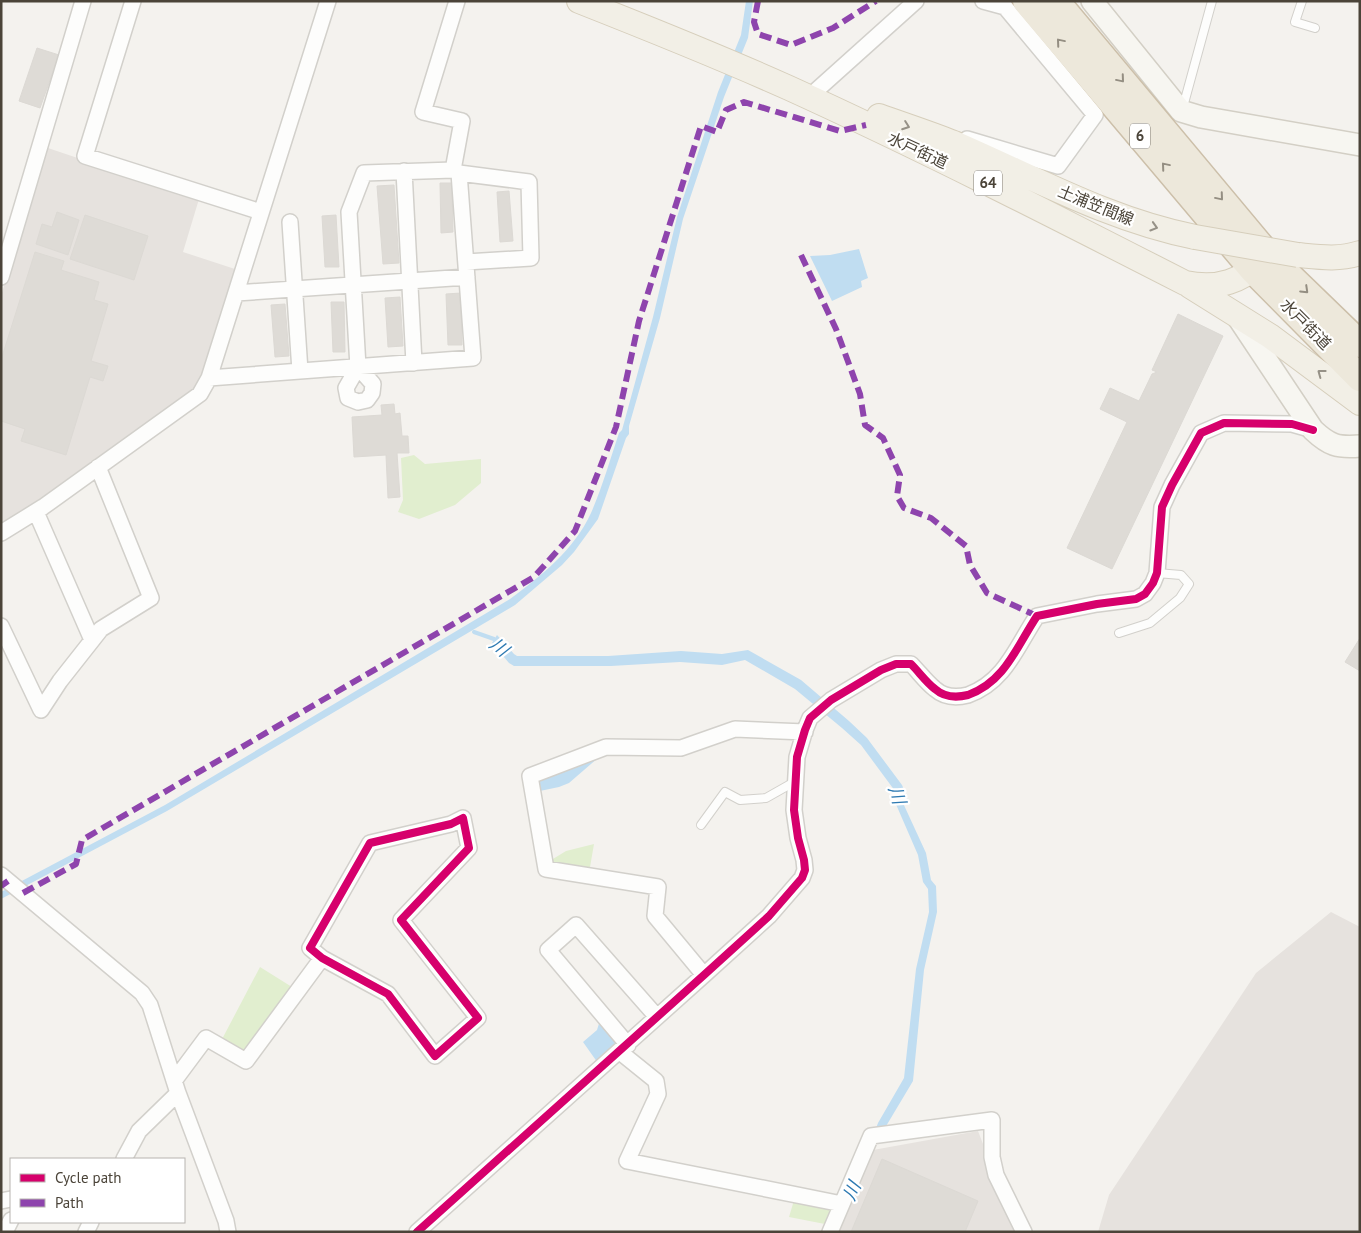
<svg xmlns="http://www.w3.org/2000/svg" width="1361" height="1233" viewBox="0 0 1361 1233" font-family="'PT Sans','Noto Sans JP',sans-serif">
  <rect width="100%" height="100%" fill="#f4f2ee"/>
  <path fill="#e6e2de" d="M 45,147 L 199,199 L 183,252 L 238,270 L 198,391 L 1,529 L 1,296 Z
    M 1331,912 L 1360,927 L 1360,1232 L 1098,1232 L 1109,1195 L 1256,973 Z
    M 978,1131 L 1017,1232 L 838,1232 L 873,1150 Z"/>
  <path fill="#e1eecf" d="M 414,455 L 425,464 L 481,459 L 481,483 L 455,505 L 419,519 L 398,512 L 403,500 L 401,458 Z
    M 594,844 L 589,873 L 548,862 L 566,851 Z
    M 260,967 L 292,987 L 246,1057 L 220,1043 Z
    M 795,1197 L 839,1206 L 830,1225 L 789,1217 Z"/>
  <path fill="#c0ddf1" d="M 746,1 L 753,1 L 748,38 L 724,97 L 683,219 L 660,318 L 629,426 L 629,434 L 626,438 L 598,519 L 574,552 L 562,565 L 515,605 L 167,811 L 1,899 L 1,892 L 165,805 L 510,599 C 541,576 574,550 591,513 C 602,488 610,460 619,433 L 622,430 L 653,317 L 677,217 L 718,92 L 741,35 Z
    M 859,249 L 868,278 L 861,281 L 862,287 L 832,301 L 810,256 L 830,255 Z
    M 497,635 L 514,654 L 517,656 L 608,656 L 681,651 L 722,654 L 748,650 L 801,680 L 849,721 L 867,738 L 902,785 L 905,792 L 903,803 L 926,853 L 931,880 L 936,886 L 937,912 L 924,970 L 913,1081 L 870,1153 L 871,1142 L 878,1123 L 904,1078 L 916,969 L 929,912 L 928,889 L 923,882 L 918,855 L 895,802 L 897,795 L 895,791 L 861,745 L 842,728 L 795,689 L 745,660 L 722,665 L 680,662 L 611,666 L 514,666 L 509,663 L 492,643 Z
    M 606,751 L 569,783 L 559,787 L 535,792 L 534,778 Z
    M 601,1017 L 624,1044 L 600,1066 L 583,1042 L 597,1030 Z"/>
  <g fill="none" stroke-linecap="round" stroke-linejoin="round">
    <path stroke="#c0ddf1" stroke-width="4" d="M 474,632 L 494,639 L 497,642"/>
  </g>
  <path fill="#dedbd6" stroke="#dcd9d4" d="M 37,48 L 59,55 L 40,108 L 19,101 Z
    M 440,183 L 452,183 L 453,232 L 441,233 Z
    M 394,185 L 399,263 L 383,264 L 377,186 Z
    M 509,191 L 513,241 L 500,242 L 497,192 Z
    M 57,212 L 79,220 L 68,255 L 36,244 L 42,224 L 52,227 Z
    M 85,215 L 148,236 L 134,280 L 70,259 Z
    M 336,215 L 339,267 L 325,267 L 322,216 Z
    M 35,252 L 64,261 L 61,270 L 99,282 L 94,300 L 108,304 L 91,361 L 108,366 L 103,381 L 90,377 L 66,455 L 21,441 L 25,429 L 1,421 L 1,360 Z
    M 461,293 L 462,345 L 448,345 L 446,294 Z
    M 400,297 L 403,346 L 388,347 L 385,298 Z
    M 331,302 L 344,302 L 345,352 L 333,352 Z
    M 285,304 L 289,356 L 275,357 L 271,305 Z
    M 1178,314 L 1223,336 L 1112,569 L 1067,548 L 1127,422 L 1100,409 L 1110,388 L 1139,401 L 1152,374 L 1157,372 L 1152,370 Z
    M 394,404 L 395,414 L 400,413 L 402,436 L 408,436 L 409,453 L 397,453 L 400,497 L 388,498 L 386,455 L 354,457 L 352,417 L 382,415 L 381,405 Z
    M 1360,638 L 1360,671 L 1345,662 Z
    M 882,1159 L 978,1201 L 965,1232 L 851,1232 Z"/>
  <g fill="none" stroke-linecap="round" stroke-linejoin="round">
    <defs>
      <path id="lane" d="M 1302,1 L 1295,22 L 1315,28
        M 1183,107 L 1212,1
        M 1119,633 L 1150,623 L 1180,598 L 1189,584 L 1181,575 L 1157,573
        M 701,825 L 725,792 L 740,800 L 766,798 L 796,781"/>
      <path id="street" d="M 133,1 L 85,156 L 261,212
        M 809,97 L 916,1
        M 967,139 L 1058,166 L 1095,115 L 1005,7 L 983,1
        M 404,171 L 414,363
        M 459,173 L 529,182 L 531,258 L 466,262
        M 290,222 L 300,371
        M 1,277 L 83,1
        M 236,293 L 467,277
        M 358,367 L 346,388 L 348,398 L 358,402 L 367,400 L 372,393 L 373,384 L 358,367 L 349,212 L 364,173 L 453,170
        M 209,378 L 473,358 L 459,173 L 453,170 L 462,121 L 423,112 L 457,1
        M 36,512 L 92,640
        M 1,533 L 43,507 L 200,394 L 209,378 L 328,1
        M 1,626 L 41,710 L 60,681 L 101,629 L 151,598 L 98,467
        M 463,818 L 469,848 L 401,920 L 478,1018 L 435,1056 L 388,994 L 322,958 L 310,948 L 370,843 L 451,824 Z
        M 1,875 L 142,993 L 150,1005 L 178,1093 L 226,1221 L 228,1232
        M 704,975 L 655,916 L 658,887 L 546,869 L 530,776 L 606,747 L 681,748 L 735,729 L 805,732
        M 628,1045 L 548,950 L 576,925 L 657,1017
        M 620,1052 L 656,1081 L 658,1094 L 627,1161 L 842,1204
        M 174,1081 L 206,1038 L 246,1061 L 322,958
        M 124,1159 L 139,1131 L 178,1093
        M 1,1201 L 11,1199
        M 5,1232 L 11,1220
        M 86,1232 L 91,1222
        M 417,1232 L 704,975 L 769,916 L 802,878 L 805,870 L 804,860 L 798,838 L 794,810 L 797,757 L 805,730 L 810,718 L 831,700 L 881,670 L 896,664 L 911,664 C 919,672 926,682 935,689 C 944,697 956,698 968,695 C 1005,682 1017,646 1037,616 L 1097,604 L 1136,599 L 1145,594 L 1153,583 L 1157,573 L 1162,507 L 1172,485 L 1201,433 L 1224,423 L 1292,424 L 1313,430
        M 830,1232 L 871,1136 L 992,1120 L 992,1157 L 996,1175 L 1024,1232"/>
      <path id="secondary" d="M 1092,1 L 1181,111 L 1201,117 L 1360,145
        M 1237,316 L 1313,430 C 1329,445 1337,448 1360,446"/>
      <path id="primary" d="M 579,1 C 650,29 720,57 789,88 C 923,149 1054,216 1185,283 C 1220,290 1240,281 1267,259
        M 879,116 C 904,125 929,133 954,143 C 1033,177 1109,220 1195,237
        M 1298,255 C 1319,257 1339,260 1360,253
        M 1190,286 L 1270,336 L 1360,403"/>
      <path id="highway" d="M 1026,1 L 1253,270 L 1360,378
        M 1056,1 L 1269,256 L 1360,344"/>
    </defs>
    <use href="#lane" stroke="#d2d0cb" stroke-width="10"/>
    <use href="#street" stroke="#d2d0cb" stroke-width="18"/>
    <use href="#secondary" stroke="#d3cfc5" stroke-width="24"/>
    <use href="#primary" stroke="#d6cebb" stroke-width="26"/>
    <use href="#highway" stroke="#ccbfa9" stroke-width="29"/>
    <use href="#lane" stroke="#fdfdfc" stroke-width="8"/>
    <use href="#street" stroke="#fdfdfc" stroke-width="15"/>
    <use href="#secondary" stroke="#f7f6f1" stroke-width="21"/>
    <use href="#primary" stroke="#f2efe6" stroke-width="24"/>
    <use href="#highway" stroke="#ede8db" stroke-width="26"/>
    <defs>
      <path id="primary-bridge" d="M 1195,237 L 1298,255"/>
    </defs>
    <use href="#primary-bridge" stroke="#d6cebb" stroke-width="26" stroke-linecap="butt"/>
    <use href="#primary-bridge" stroke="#f2efe6" stroke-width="24"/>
    <path stroke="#8e44ad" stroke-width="6" stroke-dasharray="12 6" stroke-linecap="butt" d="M 758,1 L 754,22 L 758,34 L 791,45 L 833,28 L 876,1
      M 801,255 L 836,329 L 860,394 L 865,425 L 883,438 L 900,475 L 897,496 L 904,508 L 931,518 L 966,546 L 970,565 L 987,593 L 1037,616
      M 1,886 L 8,881
      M 23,893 L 76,864 L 82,840 L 534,577 L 575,531 L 616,427 L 639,321 L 701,126 L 717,132 L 726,110 L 744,102 L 840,131 L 866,125"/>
    <defs>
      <path id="cycleway" d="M 463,818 L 469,848 L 401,920 L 478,1018 L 435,1056 L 388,994 L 322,958 L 310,948 L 370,843 L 451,824 Z
        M 417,1232 L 704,975 L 769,916 L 802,878 L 805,870 L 804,860 L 798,838 L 794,810 L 797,757 L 805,730 L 810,718 L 831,700 L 881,670 L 896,664 L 911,664 C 919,672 926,682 935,689 C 944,697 956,698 968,695 C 1005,682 1017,646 1037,616 L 1097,604 L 1136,599 L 1145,594 L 1153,583 L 1157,573 L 1162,507 L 1172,485 L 1201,433 L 1224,423 L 1292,424 L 1313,430"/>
    </defs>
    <use href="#cycleway" stroke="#fff" stroke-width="11"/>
    <use href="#cycleway" stroke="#d6006c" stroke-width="8"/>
  </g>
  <defs><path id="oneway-chevron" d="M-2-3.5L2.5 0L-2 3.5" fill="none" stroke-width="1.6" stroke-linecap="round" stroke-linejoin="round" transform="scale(1.25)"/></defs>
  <g stroke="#948e82">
    <use href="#oneway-chevron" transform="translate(1060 42) rotate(-130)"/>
    <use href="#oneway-chevron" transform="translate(1121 79) rotate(50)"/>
    <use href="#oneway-chevron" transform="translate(1165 166) rotate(-130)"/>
    <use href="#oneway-chevron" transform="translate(1220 197) rotate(50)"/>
    <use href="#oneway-chevron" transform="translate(1305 290) rotate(44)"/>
  </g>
  <g stroke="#969187">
    <use href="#oneway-chevron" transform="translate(906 126) rotate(20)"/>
    <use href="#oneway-chevron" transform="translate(1154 227) rotate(17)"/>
    <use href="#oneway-chevron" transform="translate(1321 373) rotate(-143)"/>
  </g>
  <g text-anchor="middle" stroke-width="4.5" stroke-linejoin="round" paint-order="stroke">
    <g fill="#fff" stroke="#817c74" stroke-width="1">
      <rect x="1130" y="123.5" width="20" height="25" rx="4"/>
      <rect x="974" y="170.5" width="28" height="25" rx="4"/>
    </g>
    <g font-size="15" font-weight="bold" fill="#4b4439">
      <text x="1140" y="141">6</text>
      <text x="988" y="188">64</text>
    </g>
    <g font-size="16" fill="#4b4439" stroke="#fff">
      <text transform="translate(918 150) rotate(25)" y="6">水戸街道</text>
      <text transform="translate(1096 205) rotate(22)" y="6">土浦笠間線</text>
      <text transform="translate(1306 324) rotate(45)" y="6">水戸街道</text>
    </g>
    <g font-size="18" font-style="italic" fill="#2e7ab2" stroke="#fff">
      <text transform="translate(499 647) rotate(38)" y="6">川</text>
      <text transform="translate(897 795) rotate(72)" y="6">川</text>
      <text transform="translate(852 1191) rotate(-66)" y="6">川</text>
    </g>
  </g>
  <rect width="1361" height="1233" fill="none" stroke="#4b4439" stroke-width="5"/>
  <rect x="10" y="1158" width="175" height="65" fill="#ffffff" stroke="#b7b4b0"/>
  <rect x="20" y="1174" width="25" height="8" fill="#d6006c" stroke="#b7b4b0"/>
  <text x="55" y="1183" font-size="15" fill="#4b4439">Cycle path</text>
  <rect x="20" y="1199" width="25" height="8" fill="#8e44ad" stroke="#b7b4b0"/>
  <text x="55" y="1208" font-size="15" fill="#4b4439">Path</text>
</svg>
